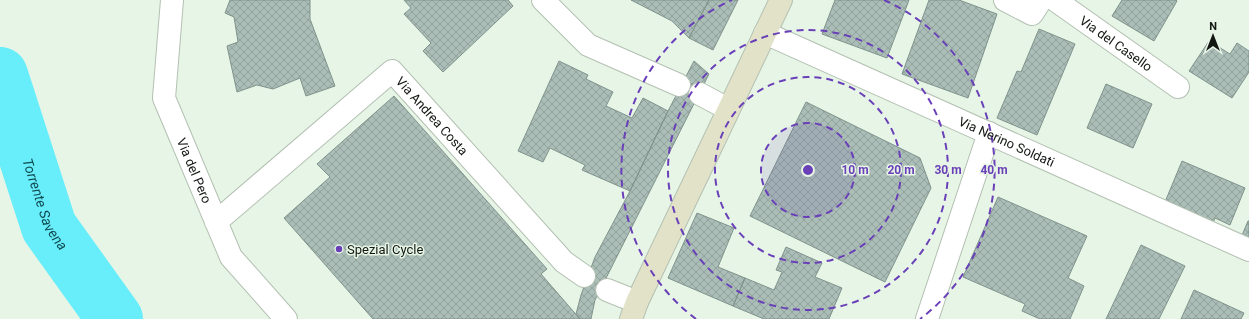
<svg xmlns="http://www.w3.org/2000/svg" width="1249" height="319" viewBox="0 0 1249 319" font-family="Roboto,sans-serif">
  <defs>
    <pattern id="building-cross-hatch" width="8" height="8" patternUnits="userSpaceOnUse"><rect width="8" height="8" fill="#aabeb7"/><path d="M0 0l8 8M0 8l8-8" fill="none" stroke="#91a39c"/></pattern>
  </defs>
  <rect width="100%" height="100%" fill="#e7f5e6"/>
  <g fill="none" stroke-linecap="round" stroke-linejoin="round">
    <path stroke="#68edfa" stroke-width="56" id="s1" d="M 0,75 L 49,227 L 115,319"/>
  </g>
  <path fill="url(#building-cross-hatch)" stroke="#7f938c" d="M 230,0 L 310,0 L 310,19 L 335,86 L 306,96 L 300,78 L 273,89 L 257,85 L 237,92 L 227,46 L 238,42 L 234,17 L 225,13 Z
    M 404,0 L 508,0 L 513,6 L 443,72 L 423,51 L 431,43 L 404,14 L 411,8 Z
    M 631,0 L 709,0 L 689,38 L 672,21 Z
    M 709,0 L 738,0 L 713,50 L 689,38 Z
    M 835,0 L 909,0 L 887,58 L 822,34 Z
    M 929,0 L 959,0 L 997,14 L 968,98 L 902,74 Z
    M 1122,0 L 1176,0 L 1177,1 L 1154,41 L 1112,16 Z
    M 1039,29 L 1075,44 L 1037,135 L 997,118 L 1017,71 L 1021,72 Z
    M 1209,41 L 1230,54 L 1237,43 L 1249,51 L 1249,72 L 1232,98 L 1189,71 Z
    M 559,61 L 588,75 L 586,79 L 613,92 L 606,106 L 632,118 L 643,98 L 668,111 L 630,191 L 582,170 L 585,165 L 550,148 L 543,162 L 518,151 Z
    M 694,61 L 709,74 L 595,300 L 591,319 L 580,319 L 576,314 L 581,295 L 595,257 L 630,191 L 668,111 Z
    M 1106,84 L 1152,104 L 1133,148 L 1087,128 Z
    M 394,96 L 547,269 L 541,274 L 580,319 L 373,319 L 284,218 L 330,177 L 317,164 Z
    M 806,102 L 920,158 L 931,188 L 885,282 L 750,216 Z
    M 1182,161 L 1245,188 L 1230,225 L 1215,218 L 1213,223 L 1165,202 Z
    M 998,197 L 1087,236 L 1068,278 L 1084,286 L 1070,319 L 1040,319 L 1022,311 L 1025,304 L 963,277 Z
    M 697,213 L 734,228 L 718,267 L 745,278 L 733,306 L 668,278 Z
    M 1248,221 L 1249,221 L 1249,244 L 1240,240 Z
    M 1141,245 L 1185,266 L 1159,319 L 1106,319 Z
    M 786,247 L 822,263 L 815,277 L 842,288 L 829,319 L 764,319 L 733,306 L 745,278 L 774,290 L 782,272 L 776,270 Z
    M 1194,290 L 1244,313 L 1241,319 L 1181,319 Z"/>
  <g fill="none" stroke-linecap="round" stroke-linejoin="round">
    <defs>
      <g id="street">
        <path id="s2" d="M 172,0 L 164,98 L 231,257 L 286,319"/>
        <path d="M 543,0 L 588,45 L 679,85"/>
        <path d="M 1005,0 L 1032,14 L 1041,0"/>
        <path id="s3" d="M 1055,0 L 1178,87"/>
        <path id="s4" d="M 765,33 L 1249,250"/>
        <path d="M 700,94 L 728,109"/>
        <path id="s5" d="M 216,222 L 392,71 L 564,262 L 584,276"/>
        <path d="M 607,290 L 637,302"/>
        <path d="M 927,319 L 989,133"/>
      </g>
      <path id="secondary" d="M 631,319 L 637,302 L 781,0"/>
    </defs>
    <use href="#street" stroke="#b3c0b2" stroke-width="24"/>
    <use href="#secondary" stroke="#b3c0b2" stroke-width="24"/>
    <use href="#street" stroke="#fff" stroke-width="22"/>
    <use href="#secondary" stroke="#e1e2c8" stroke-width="22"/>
  </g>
  <circle cx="808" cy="170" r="47" fill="#6a40b8" fill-opacity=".12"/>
  <g fill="none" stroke="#6a40b8" stroke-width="2" stroke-dasharray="7 5">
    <circle cx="808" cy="170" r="47"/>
    <circle cx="808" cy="170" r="93"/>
    <circle cx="808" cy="170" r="140"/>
    <path d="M696 319A186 186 0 0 1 732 0M884 0A186 186 0 0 1 920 319"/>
  </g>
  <circle fill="#6a40b8" stroke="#e7f5e6" stroke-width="1.5" cx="339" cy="249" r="4"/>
  <g text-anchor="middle" stroke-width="3" stroke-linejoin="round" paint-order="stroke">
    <g font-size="13" fill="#141813" stroke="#e7f5e6">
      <text dy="5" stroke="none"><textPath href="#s3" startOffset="75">Via del Casello</textPath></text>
      <text dy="5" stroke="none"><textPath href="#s5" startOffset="292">Via Andrea Costa</textPath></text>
      <text dy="5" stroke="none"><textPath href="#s4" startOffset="265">Via Nerino Soldati</textPath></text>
      <text dy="5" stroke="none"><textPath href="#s2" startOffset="177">Via del Pero</textPath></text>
    </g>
    <g font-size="13" fill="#141813" stroke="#e7f5e6" text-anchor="start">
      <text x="347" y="254">Spezial Cycle</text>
    </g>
    <g font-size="14" font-style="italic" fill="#0f4c51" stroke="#e7f5e6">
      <text dy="5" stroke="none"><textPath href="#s1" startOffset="137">Torrente Savena</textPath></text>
    </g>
  </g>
  <circle cx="808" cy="170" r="6" fill="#6a40b8" stroke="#e7f5e6" stroke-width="2"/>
  <g font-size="12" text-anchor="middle" font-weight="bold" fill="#6a40b8" stroke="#e7f5e6" stroke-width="3" stroke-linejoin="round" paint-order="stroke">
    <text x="855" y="174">10 m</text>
    <text x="901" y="174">20 m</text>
    <text x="948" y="174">30 m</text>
    <text x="994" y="174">40 m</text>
  </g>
  <g transform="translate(1213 36)" stroke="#e7f5e6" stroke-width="3" paint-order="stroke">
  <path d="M0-3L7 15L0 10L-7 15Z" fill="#141813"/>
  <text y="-6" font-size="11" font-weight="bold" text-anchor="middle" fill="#141813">N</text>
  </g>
</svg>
